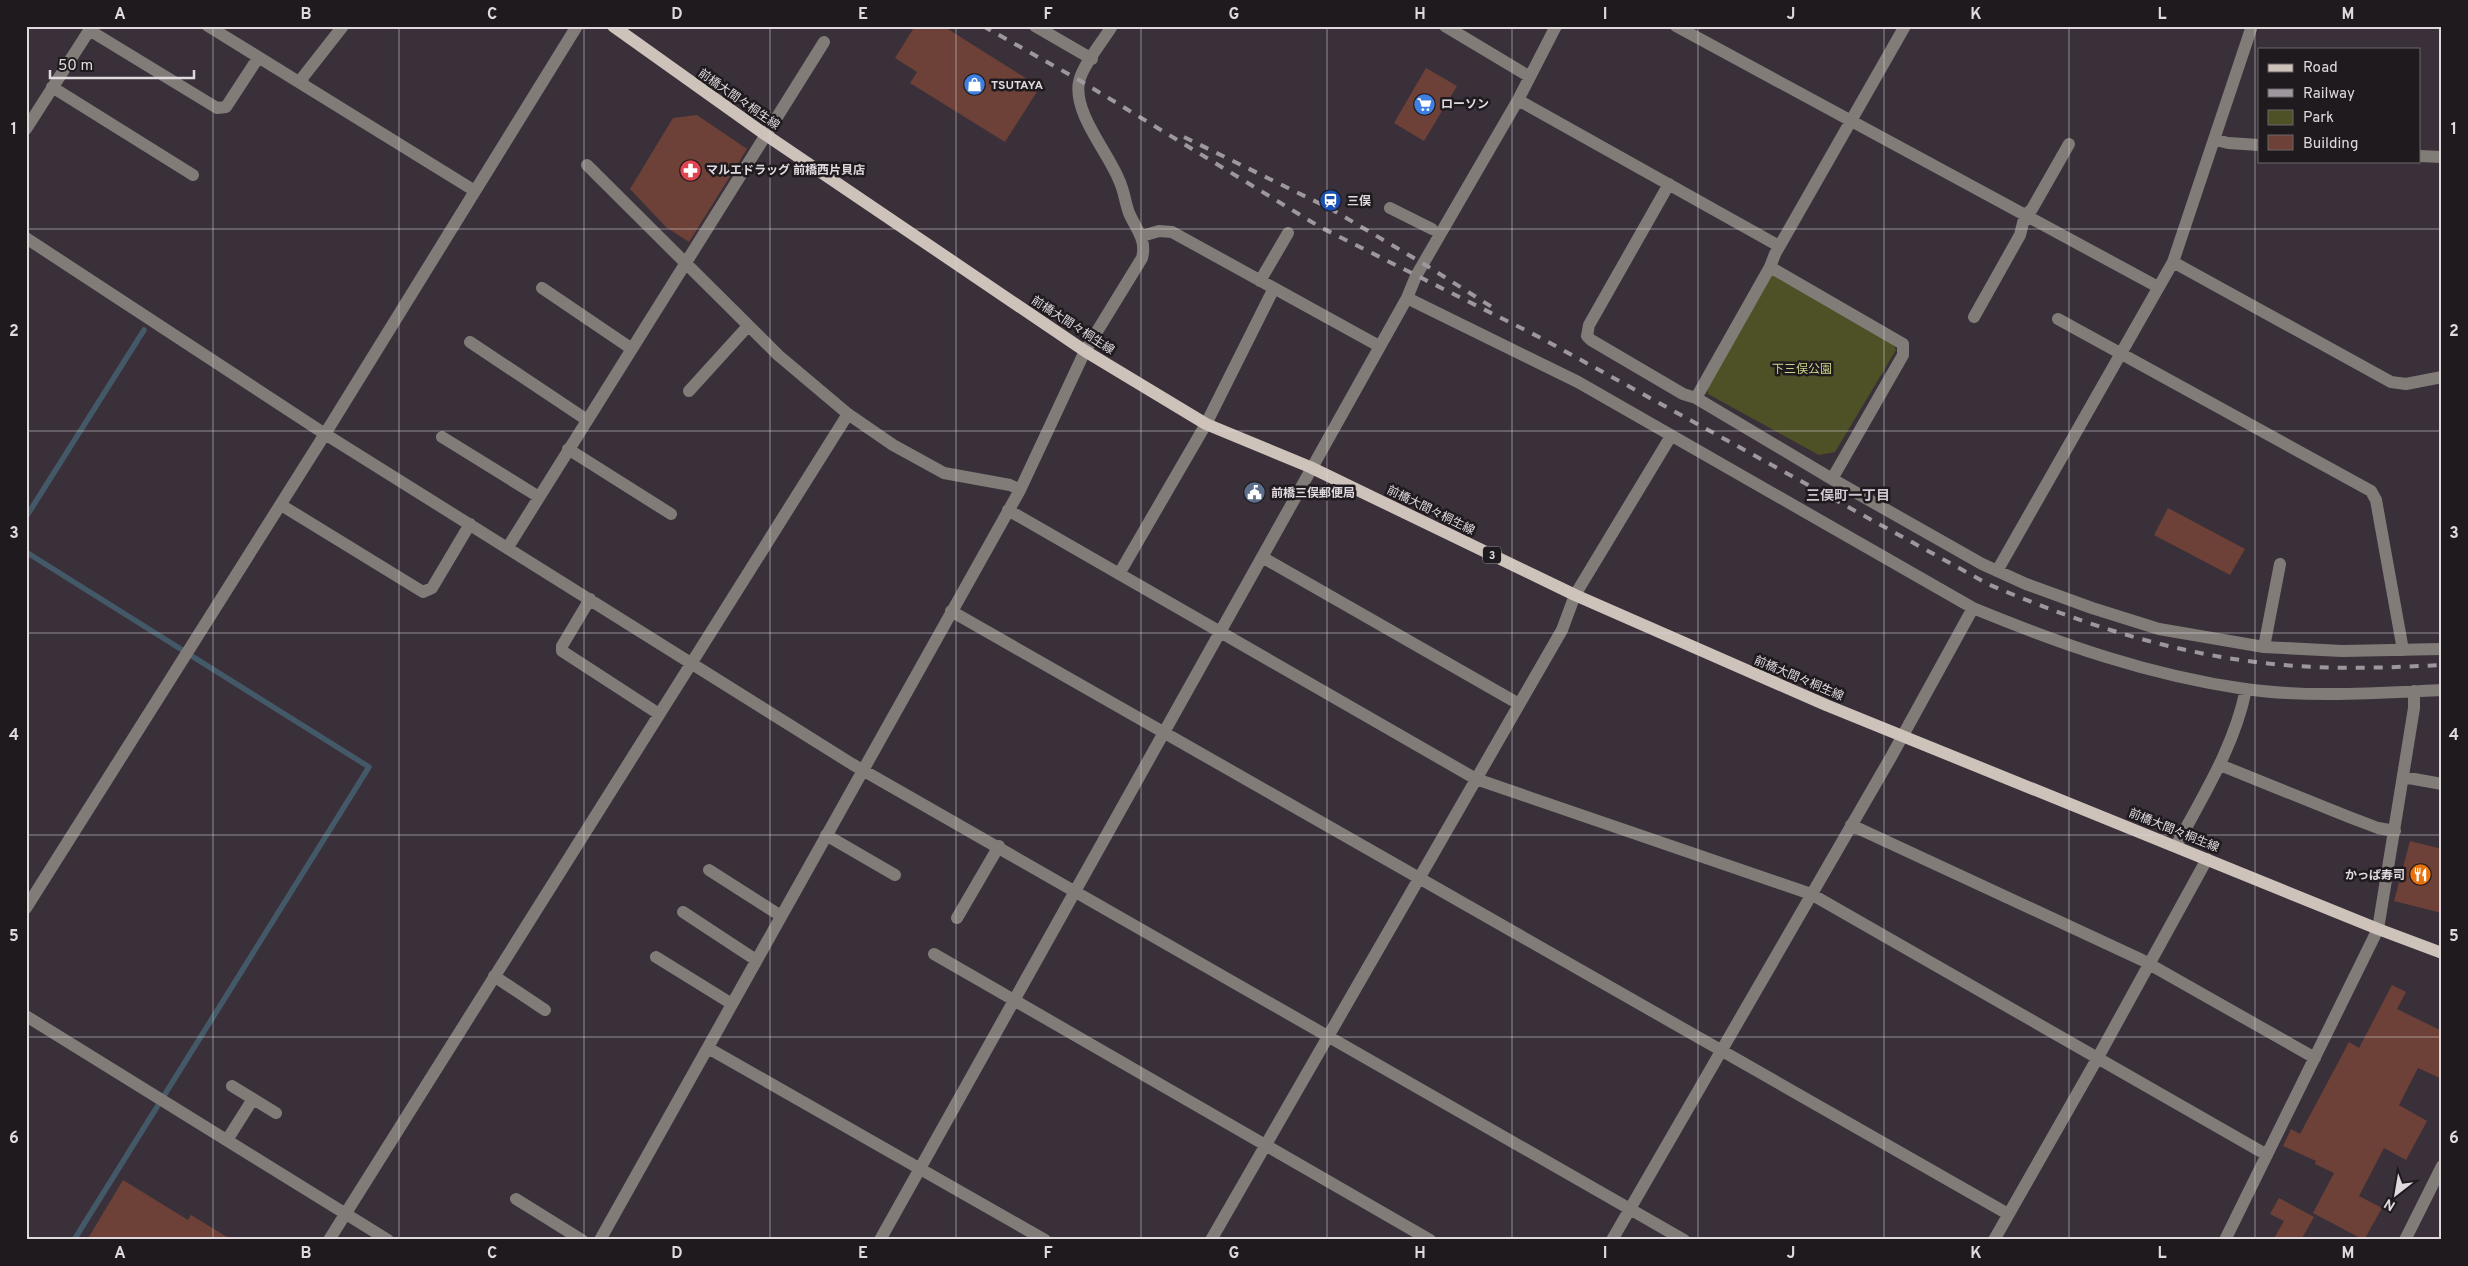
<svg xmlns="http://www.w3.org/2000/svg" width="2468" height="1266" viewBox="0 0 2468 1266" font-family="Overpass,'Noto Sans JP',sans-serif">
  <rect width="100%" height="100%" fill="#393039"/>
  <path fill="#4e5126" d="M 1772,275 L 1892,341 L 1896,350 L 1835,452 L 1819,455 L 1708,394 L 1707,386 Z"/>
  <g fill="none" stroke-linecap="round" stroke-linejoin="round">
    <path stroke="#445967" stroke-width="5.5" d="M 26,517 L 144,330
      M 26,552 L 369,767 L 74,1240"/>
  </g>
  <path fill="#6d4137" d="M 915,26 L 943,26 L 1040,87 L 1005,142 L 910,83 L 917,72 L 895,58 Z
    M 1426,68 L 1457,86 L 1424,141 L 1394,123 Z
    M 697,115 L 747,149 L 689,242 L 666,227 L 630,189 L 673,118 Z
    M 2168,508 L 2245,549 L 2230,575 L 2154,535 Z
    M 2410,841 L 2442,849 L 2442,913 L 2394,901 Z
    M 2392,985 L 2406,992 L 2397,1009 L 2442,1031 L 2442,1079 L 2418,1068 L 2399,1105 L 2427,1121 L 2406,1160 L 2384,1148 L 2359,1196 L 2382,1208 L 2364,1240 L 2313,1213 L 2334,1173 L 2315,1164 L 2316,1161 L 2283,1146 L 2291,1129 L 2300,1134 L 2349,1042 L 2359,1048 Z
    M 123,1180 L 188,1220 L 191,1215 L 232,1240 L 87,1240 Z
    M 2279,1198 L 2314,1217 L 2301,1240 L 2273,1240 L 2284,1221 L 2270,1214 Z"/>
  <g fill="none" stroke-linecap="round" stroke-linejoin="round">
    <path stroke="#817c78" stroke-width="12" d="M 208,26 L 475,191
      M 1035,26 L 1092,59
      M 1445,26 L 1530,77
      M 1676,26 L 2158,287
      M 89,30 L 217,108 L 226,107 L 258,58
      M 302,84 L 303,77 L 343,26
      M 52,87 L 193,175
      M 1518,100 L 1779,246
      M 26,129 L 92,26
      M 2216,140 L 2228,143 L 2259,145
      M 2419,156 L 2442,157
      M 587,165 L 778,355 L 848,414 L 893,445 L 944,473 L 1010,485 L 1020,490
      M 1669,184 L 1589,325 L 1587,336 L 1591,340 L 1683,394 L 1696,398 L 1832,479 L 1982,564 L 2026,584 L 2092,608 L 2159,629 L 2264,647 L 2342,651 L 2442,649
      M 1390,208 L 1432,229
      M 1142,236 L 1159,231 L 1172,232 L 1379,346
      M 26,238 L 325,434 L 852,764 L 1684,1240
      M 2173,262 L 2391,382 L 2406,384 L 2442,377
      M 1770,267 L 1903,344 L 1903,355 L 1832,479
      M 1260,281 L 1288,233
      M 542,288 L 632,349
      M 1407,298 L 1578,382 L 1973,608 C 2063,645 2148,675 2245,689 C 2309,698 2377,693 2442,690
      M 1974,317 L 2020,235 L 2025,215 L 2032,209 L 2069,144
      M 2058,319 L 2371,491 L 2376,500 L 2403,650
      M 470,342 L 587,420
      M 689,391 L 748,326
      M 1696,398 L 1770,267 L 1775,254 L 1905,26
      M 442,437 L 539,497
      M 568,449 L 671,514
      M 281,505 L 423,592 L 432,588 L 470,524
      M 1008,510 L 1476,779 L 1811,894 L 2267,1155
      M 508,547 L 824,42
      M 1262,557 L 1519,704
      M 1997,571 L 2173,262 L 2252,26
      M 1119,574 L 1206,424 L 1274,288
      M 590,599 L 562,646 L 562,651 L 659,714
      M 951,611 L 2008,1214
      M 2264,647 L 2280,564
      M 2220,765 L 2349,817 L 2378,828 L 2395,831
      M 2403,777 L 2442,784
      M 1851,825 L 2142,960 L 2315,1058
      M 826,835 L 895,875
      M 2176,846 C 2203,796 2235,745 2246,689
      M 709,870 L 781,916
      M 26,908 L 325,434 L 577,26
      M 683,912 L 756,960
      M 957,918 L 999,846
      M 934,954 L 1430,1240
      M 656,957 L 732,1004
      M 494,976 L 545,1010
      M 26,1016 L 388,1240
      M 708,1048 L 1045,1240
      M 232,1086 L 276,1113
      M 227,1140 L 253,1099
      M 516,1199 L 582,1240
      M 329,1240 L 848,414
      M 600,1240 L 1020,490 L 1085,351 L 1142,258 C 1147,240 1136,229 1129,213 C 1125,202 1124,190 1119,180 C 1108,152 1073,113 1079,82 C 1082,66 1103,41 1112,26
      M 880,1240 L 1407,298 L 1416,276 L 1518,100 L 1556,26
      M 1211,1240 L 1562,630 L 1575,595 L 1671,436
      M 1612,1240 L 1891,757 L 1973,608
      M 1994,1240 L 2097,1059 L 2207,859
      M 2225,1240 L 2378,929 L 2414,708 L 2414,691
      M 2405,1240 L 2442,1166"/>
    <path stroke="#cec3bb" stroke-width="12" d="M 613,26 L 766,135 L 1085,351 L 1206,424 L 1310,467 L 1575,595 L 1826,705 L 2378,929 L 2442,953"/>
    <path stroke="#9e979d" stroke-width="4" stroke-dasharray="9 9" stroke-linecap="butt" d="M 983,26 L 1079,80 L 1320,227 L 1541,338 L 1988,584 C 2092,629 2202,663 2317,667 C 2358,669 2400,667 2442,665
      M 1184,137 L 1331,209 L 1424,264 L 1495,309"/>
  </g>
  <path fill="none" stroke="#e0dadf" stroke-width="1" stroke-opacity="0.55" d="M 213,26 L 213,1240M 399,26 L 399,1240M 584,26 L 584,1240M 770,26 L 770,1240M 956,26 L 956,1240M 1141,26 L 1141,1240M 1327,26 L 1327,1240M 1512,26 L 1512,1240M 1698,26 L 1698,1240M 1884,26 L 1884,1240M 2069,26 L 2069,1240M 2255,26 L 2255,1240M 26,229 L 2442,229M 26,431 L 2442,431M 26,633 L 2442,633M 26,835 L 2442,835M 26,1037 L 2442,1037"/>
  <defs>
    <symbol id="shop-disc" viewBox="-11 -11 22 22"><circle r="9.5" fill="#3f7fe0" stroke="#1e1a1e"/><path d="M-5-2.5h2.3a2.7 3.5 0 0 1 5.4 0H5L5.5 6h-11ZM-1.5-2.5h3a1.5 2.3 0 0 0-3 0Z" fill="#fff"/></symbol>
    <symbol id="supermarket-disc" viewBox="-11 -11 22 22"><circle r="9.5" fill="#3f7fe0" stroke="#1e1a1e"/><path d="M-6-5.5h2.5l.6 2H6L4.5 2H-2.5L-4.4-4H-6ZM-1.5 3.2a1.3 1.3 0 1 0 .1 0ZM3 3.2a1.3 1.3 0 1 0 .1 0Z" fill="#fff"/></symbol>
    <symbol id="pharmacy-disc" viewBox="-11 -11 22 22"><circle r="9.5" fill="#e0444e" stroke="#1e1a1e"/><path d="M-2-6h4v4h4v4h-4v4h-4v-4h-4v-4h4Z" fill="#fff"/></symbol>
    <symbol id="station-disc" viewBox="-11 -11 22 22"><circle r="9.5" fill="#1a4fb4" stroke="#1e1a1e"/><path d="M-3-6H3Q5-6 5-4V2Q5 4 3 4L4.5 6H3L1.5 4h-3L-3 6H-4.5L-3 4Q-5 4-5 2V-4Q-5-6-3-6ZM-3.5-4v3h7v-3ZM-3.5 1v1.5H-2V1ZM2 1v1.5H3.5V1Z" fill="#fff"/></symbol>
    <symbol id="civic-disc" viewBox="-11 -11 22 22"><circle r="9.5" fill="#5c6f8a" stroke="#1e1a1e"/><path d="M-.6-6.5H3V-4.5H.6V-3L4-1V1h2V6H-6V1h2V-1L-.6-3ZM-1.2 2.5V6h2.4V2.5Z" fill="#fff"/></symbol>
    <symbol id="restaurant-disc" viewBox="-11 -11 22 22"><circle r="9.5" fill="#e8710a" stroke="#1e1a1e"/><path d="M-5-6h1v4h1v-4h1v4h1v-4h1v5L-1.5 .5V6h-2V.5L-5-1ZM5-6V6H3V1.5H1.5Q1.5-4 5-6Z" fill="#fff"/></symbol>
  </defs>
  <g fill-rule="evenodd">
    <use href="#shop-disc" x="962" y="72" width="25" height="25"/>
    <use href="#supermarket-disc" x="1412" y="92" width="25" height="25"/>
    <use href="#pharmacy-disc" x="678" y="158" width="25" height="25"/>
    <use href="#station-disc" x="1318" y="188" width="25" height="25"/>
    <use href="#civic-disc" x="1242" y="480" width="25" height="25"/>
    <use href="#restaurant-disc" x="2408" y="862" width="25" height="25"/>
  </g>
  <g text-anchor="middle" stroke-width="5" stroke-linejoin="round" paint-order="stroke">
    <rect fill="#1e1a1e" stroke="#a6a0a5" stroke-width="1" x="1483" y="546.5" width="18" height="17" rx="4"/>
    <g font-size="11" font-weight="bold" fill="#e0dadf">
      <text x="1492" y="559">3</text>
    </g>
    <g font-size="12" font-weight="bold" fill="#e0dadf" stroke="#1e1a1e" text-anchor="start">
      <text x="991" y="89">TSUTAYA</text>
      <text x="1441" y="108">ローソン</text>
      <text x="706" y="174">マルエドラッグ 前橋西片貝店</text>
      <text x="1347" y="205">三俣</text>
      <text x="1271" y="497">前橋三俣郵便局</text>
      <text x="2405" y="879" text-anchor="end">かっぱ寿司</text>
    </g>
    <g font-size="12" fill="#e0dadf" stroke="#1e1a1e">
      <text transform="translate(739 99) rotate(35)" y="4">前橋大間々桐生線</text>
      <text transform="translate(1073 325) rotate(33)" y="4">前橋大間々桐生線</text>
      <text transform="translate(1431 510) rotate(26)" y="4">前橋大間々桐生線</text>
      <text transform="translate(1799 678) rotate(23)" y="4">前橋大間々桐生線</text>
      <text transform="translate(2174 830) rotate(22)" y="4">前橋大間々桐生線</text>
    </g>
    <g font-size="12" fill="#ccd18a" stroke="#1e1a1e">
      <text x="1802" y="373">下三俣公園</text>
    </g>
    <g font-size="14" font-weight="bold" fill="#d1c6d0" stroke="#1e1a1e">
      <text x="1848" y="500">三俣町一丁目</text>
    </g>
  </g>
  <rect width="2468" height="1266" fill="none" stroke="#1e1a1e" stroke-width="55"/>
  <rect x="2258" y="48" width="162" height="115" fill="#1e1a1e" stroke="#6c676b"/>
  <rect x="2268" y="64" width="25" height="8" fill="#cec3bb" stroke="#6c676b"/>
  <text x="2303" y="72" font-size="15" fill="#e0dadf">Road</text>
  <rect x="2268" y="89" width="25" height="8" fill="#9e979d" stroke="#6c676b"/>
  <text x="2303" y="98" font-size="15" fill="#e0dadf">Railway</text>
  <rect x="2268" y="110" width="25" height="15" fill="#4e5126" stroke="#6c676b"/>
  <text x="2303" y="122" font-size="15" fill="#e0dadf">Park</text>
  <rect x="2268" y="135" width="25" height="15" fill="#6d4137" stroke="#6c676b"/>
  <text x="2303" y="148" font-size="15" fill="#e0dadf">Building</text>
  <g transform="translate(2396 1194) rotate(211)" stroke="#1e1a1e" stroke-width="4" paint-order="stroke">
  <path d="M0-4L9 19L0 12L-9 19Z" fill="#e0dadf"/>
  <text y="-8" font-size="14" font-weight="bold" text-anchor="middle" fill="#e0dadf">N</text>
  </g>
  <path d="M50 70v8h144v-8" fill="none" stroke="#e0dadf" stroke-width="2.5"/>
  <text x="58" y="70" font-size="15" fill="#e0dadf" stroke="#1e1a1e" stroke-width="4" paint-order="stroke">50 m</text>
  <rect x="28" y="28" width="2412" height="1210" fill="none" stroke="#e0dadf" stroke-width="2"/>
  <g font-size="16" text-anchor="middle" font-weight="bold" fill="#e0dadf">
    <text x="120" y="19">A</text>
    <text x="306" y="19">B</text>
    <text x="492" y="19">C</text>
    <text x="677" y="19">D</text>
    <text x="863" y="19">E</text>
    <text x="1048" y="19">F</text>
    <text x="1234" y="19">G</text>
    <text x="1420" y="19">H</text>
    <text x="1605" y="19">I</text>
    <text x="1791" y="19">J</text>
    <text x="1976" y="19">K</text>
    <text x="2162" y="19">L</text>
    <text x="2348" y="19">M</text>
    <text x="14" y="134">1</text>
    <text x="2454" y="134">1</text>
    <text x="14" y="336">2</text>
    <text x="2454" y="336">2</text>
    <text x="14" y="538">3</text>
    <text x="2454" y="538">3</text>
    <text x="14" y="740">4</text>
    <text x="2454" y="740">4</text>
    <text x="14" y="941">5</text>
    <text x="2454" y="941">5</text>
    <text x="14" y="1143">6</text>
    <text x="2454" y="1143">6</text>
    <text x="120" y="1258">A</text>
    <text x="306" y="1258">B</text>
    <text x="492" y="1258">C</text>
    <text x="677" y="1258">D</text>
    <text x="863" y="1258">E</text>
    <text x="1048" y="1258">F</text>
    <text x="1234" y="1258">G</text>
    <text x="1420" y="1258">H</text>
    <text x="1605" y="1258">I</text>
    <text x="1791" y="1258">J</text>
    <text x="1976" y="1258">K</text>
    <text x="2162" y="1258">L</text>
    <text x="2348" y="1258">M</text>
  </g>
</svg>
